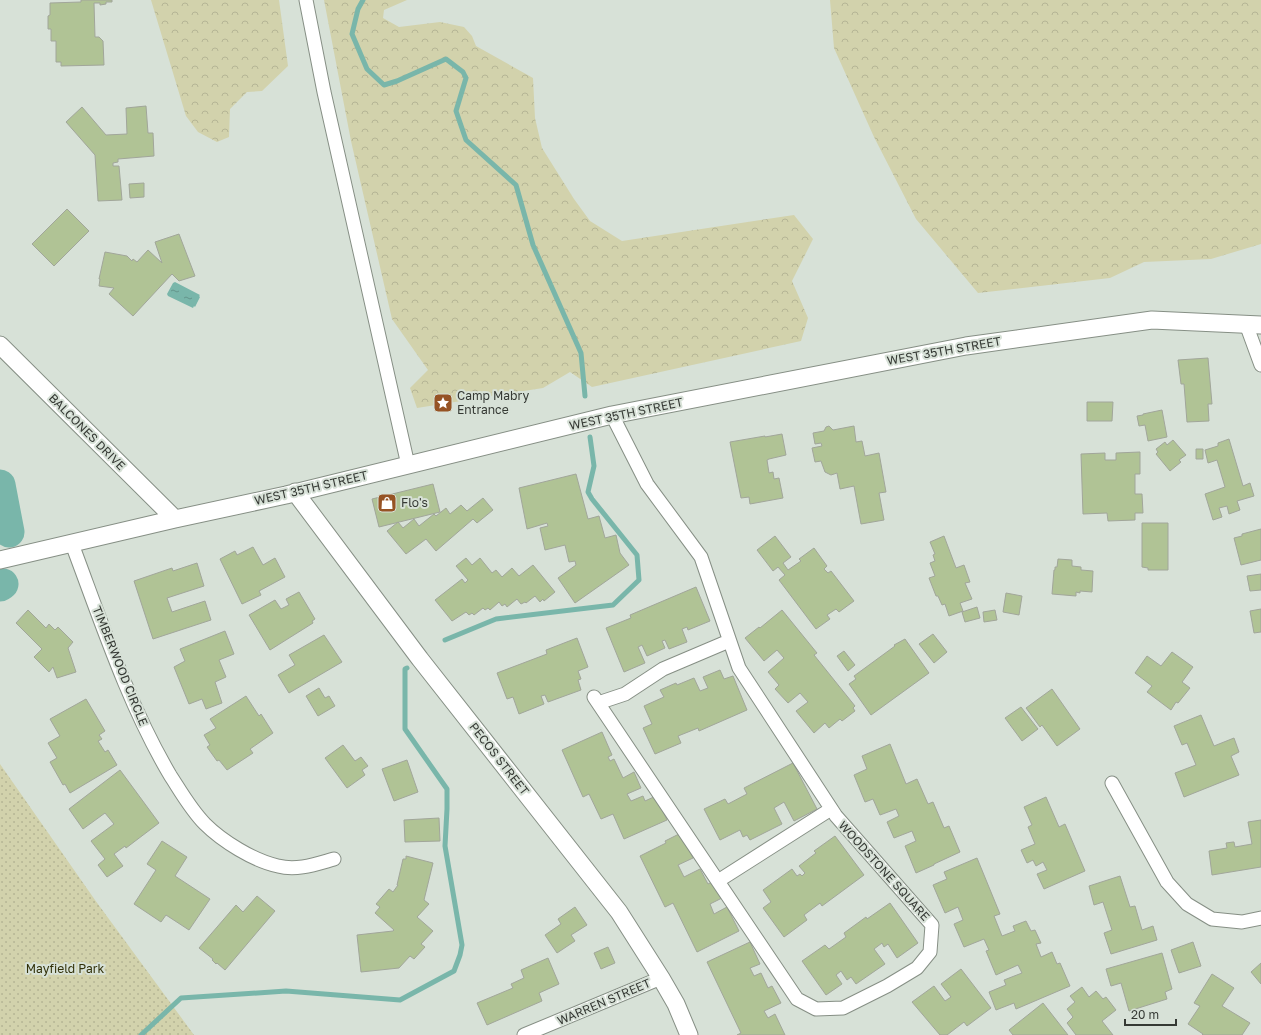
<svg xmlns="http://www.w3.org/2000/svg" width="1261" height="1035" viewBox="0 0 1261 1035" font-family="'Golos Text',sans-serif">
  <defs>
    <pattern id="forest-crowns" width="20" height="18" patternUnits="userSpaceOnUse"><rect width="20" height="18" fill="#d2d2ac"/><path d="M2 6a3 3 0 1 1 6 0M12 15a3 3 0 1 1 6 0" fill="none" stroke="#b5b595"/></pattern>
    <pattern id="park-dots" width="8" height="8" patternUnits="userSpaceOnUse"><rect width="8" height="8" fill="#d2d2ac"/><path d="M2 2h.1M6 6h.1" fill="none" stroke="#b5b595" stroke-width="1.8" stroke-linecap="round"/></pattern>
    <pattern id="water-ripples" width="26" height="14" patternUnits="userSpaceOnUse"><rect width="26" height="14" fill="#79b6aa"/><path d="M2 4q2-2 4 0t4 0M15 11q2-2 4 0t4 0" fill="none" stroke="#64958b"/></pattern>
  </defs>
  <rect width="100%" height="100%" fill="#d7e1d7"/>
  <path fill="url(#forest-crowns)" d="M 151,0 L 279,0 L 288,66 L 262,91 L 247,92 L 230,109 L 229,137 L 217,142 L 198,132 L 186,116 Z
    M 324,0 L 407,0 L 384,10 L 383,18 L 399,27 L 440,22 L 464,27 L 472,36 L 476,46 L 533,78 L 535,118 L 542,148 L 574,199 L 590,221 L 622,241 L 794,215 L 813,239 L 792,281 L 808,318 L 801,341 L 592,387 L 570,372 L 543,388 L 417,408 L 410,388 L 428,370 L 392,319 L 351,141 Z
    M 830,0 L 1261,0 L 1261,244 L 1211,259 L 1144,262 L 1110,278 L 978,293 L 916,219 L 874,137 L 834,48 Z"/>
  <path fill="url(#park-dots)" d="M 0,764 L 95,900 L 194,1035 L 0,1035 Z"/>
  <path fill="url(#water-ripples)" d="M 175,282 L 200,295 L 199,296 L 200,297 L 195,307 L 194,306 L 193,308 L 168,296 L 167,294 L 173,283 Z"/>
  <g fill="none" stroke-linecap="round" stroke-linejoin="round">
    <path stroke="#79b6aa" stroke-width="5" d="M 363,0 L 358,9 L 352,34 L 367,69 L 384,85 L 397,81 L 446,59 L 463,72 L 466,78 L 456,111 L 466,140 L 516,185 L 533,245 L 581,353 L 585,396
      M 445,640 L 496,619 L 613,605 L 639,580 L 637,555 L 592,499 L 588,492 L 594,466 L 590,437
      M 141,1035 L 181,998 L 286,991 L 400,1000 L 454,971 L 460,955 L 462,945 L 445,846 L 447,809 L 447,789 L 405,729 L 405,669 L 407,668"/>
    <path stroke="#79b6aa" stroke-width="31" d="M 0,485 L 9,532
      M 0,586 L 3,584"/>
  </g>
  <path fill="#b0c395" stroke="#a1a69a" d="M 81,0 L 112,0 L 112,2 L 106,2 L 106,4 L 100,5 L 100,3 L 94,3 L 95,37 L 99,37 L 103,41 L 104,65 L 61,66 L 61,62 L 56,62 L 56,41 L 51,41 L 51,29 L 48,29 L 48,16 L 50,15 L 50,3 L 81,2 Z
    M 146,106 L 148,133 L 153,133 L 154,156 L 118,159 L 118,162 L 113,163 L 113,166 L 119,166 L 122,200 L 98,201 L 95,155 L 66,122 L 82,107 L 106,135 L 127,134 L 126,108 Z
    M 144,183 L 144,197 L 130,198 L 129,184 Z
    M 67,209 L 89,231 L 54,266 L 32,244 Z
    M 179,234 L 195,276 L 179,281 L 172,274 L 133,316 L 109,294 L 114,288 L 99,286 L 100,279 L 99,279 L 105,252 L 127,256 L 132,261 L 133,259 L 137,262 L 148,250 L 162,263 L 155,242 Z
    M 1208,358 L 1212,404 L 1208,404 L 1209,421 L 1187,422 L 1184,384 L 1181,384 L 1178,360 Z
    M 1087,402 L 1113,402 L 1112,421 L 1087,421 Z
    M 1162,410 L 1167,437 L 1148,441 L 1145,425 L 1139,426 L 1137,416 L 1143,415 L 1143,414 Z
    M 829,426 L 833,430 L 854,426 L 856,442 L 862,441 L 865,456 L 879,453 L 886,492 L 879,493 L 884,520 L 861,524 L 854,486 L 840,489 L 837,473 L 831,475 L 825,472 L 821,461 L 815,462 L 812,448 L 822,446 L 821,443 L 815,444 L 813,433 L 824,431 L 826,427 Z
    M 782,434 L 786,455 L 769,459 L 767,460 L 769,473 L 773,472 L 774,479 L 779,478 L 783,498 L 750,504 L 749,497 L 741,498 L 730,442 L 765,436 L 765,437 Z
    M 1229,439 L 1243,486 L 1250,483 L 1254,496 L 1237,501 L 1240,510 L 1229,514 L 1227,506 L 1219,508 L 1222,517 L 1213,520 L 1205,494 L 1225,487 L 1217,460 L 1208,463 L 1205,450 L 1218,446 L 1218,443 Z
    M 1173,440 L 1186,455 L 1179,460 L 1181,462 L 1170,471 L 1156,454 L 1158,452 L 1156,449 L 1165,442 L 1167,445 Z
    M 1196,449 L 1203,449 L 1203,459 L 1196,459 Z
    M 1140,452 L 1140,474 L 1135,474 L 1135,494 L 1142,494 L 1143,513 L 1135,513 L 1135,520 L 1108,521 L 1107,513 L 1083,514 L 1081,454 L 1105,453 L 1105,460 L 1116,460 L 1116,453 Z
    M 576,474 L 588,519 L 599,516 L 605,538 L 616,535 L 620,553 L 629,565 L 575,603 L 558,578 L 576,565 L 575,561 L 569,562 L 565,545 L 545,550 L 540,528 L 548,526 L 547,523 L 527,529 L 519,488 Z
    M 433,484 L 440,512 L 379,527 L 372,499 Z
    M 483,498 L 493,510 L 477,523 L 473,519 L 436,551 L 426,539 L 406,554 L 387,531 L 398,522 L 403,528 L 414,519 L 419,526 L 434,514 L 436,516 L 446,508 L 450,514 L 461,505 L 467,511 Z
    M 1142,523 L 1168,523 L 1168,570 L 1148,570 L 1148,568 L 1142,567 Z
    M 1261,529 L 1261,560 L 1241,565 L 1234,538 L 1242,536 L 1242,534 Z
    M 775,536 L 791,557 L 783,563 L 788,570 L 801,561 L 799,559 L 814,548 L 827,566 L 824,569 L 828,573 L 831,571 L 854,601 L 839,612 L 836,609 L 827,615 L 830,619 L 816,629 L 779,580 L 785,575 L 778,567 L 773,571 L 757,550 Z
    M 944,536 L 956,568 L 964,565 L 970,582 L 965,583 L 972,599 L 960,603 L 963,611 L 949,616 L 945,604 L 942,605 L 938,596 L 936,596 L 929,578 L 935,576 L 930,563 L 935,561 L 933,555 L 935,554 L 930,542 Z
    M 253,547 L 263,565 L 275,558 L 285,577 L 259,591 L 261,595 L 242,604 L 220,559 L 235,551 L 237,555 Z
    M 466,558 L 472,565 L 480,558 L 492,573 L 496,570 L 502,577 L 512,568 L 519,576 L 533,565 L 555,592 L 544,601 L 543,599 L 540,602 L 535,596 L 526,603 L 525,602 L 521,604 L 517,599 L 507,607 L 505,604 L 502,606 L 499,602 L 490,610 L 488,608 L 485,610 L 483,608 L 474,615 L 472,613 L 469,615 L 466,612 L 452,621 L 435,600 L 462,579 L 465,583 L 468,580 L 456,566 Z
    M 1058,559 L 1072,560 L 1072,566 L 1081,567 L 1081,570 L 1093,571 L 1092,592 L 1080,591 L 1080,593 L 1076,592 L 1076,596 L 1052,594 L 1054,570 L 1055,570 L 1055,567 L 1057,567 Z
    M 197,563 L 204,586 L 167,598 L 172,612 L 205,601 L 211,620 L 153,639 L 134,581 L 172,568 L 173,571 Z
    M 1261,574 L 1261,590 L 1250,591 L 1247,576 Z
    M 696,587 L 710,621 L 688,630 L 687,627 L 682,629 L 687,642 L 669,649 L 665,640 L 662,641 L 665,648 L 647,656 L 642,645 L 638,647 L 645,663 L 624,672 L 606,628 L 631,618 L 630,615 Z
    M 299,592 L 315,619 L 312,621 L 313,623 L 270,650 L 249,615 L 275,600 L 281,609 L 289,605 L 286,599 Z
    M 1006,593 L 1022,596 L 1019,615 L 1003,612 Z
    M 977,607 L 980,618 L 965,622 L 962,612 Z
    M 1261,609 L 1261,632 L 1254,633 L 1250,611 Z
    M 28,610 L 46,628 L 49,624 L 55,630 L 58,627 L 73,642 L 68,648 L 76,672 L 57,678 L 53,667 L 49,672 L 34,657 L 42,649 L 16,623 Z
    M 782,610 L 817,653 L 814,655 L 855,706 L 853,708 L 855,711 L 842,721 L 840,719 L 829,728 L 825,723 L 814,733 L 796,711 L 808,702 L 800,693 L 788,703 L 775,689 L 779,685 L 768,672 L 784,658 L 777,650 L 764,661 L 745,638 L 759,627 L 760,628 Z
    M 995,610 L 997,620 L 984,622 L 983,612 Z
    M 225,631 L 234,654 L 219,660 L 226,677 L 215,682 L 222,703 L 206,709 L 202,699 L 189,704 L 174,667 L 185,661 L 180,649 Z
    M 933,634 L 947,652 L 934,663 L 919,644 Z
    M 324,635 L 342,662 L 289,693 L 278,675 L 295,665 L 289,655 Z
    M 577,638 L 588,667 L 578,671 L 581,679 L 578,680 L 581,690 L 548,702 L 545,695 L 541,696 L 544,704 L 519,714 L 513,697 L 507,699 L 497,673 L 547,654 L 546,650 Z
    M 905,639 L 929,673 L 871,715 L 849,684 L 856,679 L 854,676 L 895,646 L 894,645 Z
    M 844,651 L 855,665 L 848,671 L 837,656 Z
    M 1172,652 L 1193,667 L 1182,682 L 1190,688 L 1178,703 L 1176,702 L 1171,710 L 1147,692 L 1152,686 L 1135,673 L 1147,656 L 1161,666 Z
    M 720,670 L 724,679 L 733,676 L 747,710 L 699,731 L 698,728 L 678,736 L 681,743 L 655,754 L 643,728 L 652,724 L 644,706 L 664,697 L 660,690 L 676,683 L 677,685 L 694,678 L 700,691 L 708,688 L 703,677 Z
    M 319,688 L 325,698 L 329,696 L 335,706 L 318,716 L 306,696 Z
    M 1052,689 L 1080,729 L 1057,746 L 1042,725 L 1040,727 L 1026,708 Z
    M 246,696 L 259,716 L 261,714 L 273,733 L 250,749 L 253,753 L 227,770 L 219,760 L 217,761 L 207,747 L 210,745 L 204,735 L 216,728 L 210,719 Z
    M 86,699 L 105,731 L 99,735 L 102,739 L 98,741 L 105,752 L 108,750 L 117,765 L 70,793 L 65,784 L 63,785 L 50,762 L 57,758 L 48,743 L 60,736 L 50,719 Z
    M 1021,707 L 1038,729 L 1022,741 L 1005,718 Z
    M 1201,715 L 1214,746 L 1234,738 L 1239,752 L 1231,756 L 1239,775 L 1184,797 L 1175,773 L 1196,765 L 1187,743 L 1182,745 L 1174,726 Z
    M 602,732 L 612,755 L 608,757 L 610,761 L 614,759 L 623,778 L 634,772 L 641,788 L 627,794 L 631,801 L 643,796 L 645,801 L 656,796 L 667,820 L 624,839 L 613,814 L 601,819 L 589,794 L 583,797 L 562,750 Z
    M 890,744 L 906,784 L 917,779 L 928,804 L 933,802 L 944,828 L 949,826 L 960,852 L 934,864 L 934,865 L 916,873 L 905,846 L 916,841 L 912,831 L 894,838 L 887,822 L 899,816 L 896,809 L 880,815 L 873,799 L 865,802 L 854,775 L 867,769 L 862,756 Z
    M 343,745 L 355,761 L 361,757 L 368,766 L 362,770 L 365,775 L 347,788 L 325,758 Z
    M 407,760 L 418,792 L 394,801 L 382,769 Z
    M 793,763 L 817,809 L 794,821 L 784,802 L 774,808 L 782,824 L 750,840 L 747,835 L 743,837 L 740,830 L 720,840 L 704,809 L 725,799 L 728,804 L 747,794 L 744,788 Z
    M 120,770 L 159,823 L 126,848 L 125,846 L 114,854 L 123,866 L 107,877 L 98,865 L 105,859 L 91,841 L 114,824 L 105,813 L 83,829 L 69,809 Z
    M 1046,797 L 1059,827 L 1065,824 L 1085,871 L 1044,889 L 1037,874 L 1047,870 L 1043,862 L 1036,866 L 1033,860 L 1027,863 L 1021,850 L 1035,844 L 1028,827 L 1032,825 L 1024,807 Z
    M 439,818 L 440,841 L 405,842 L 404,820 Z
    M 1261,820 L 1261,867 L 1212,875 L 1209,851 L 1227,848 L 1226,843 L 1233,842 L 1234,842 L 1235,847 L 1252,844 L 1248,822 Z
    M 681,833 L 693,858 L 678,865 L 684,877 L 700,869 L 708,884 L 714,881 L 722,898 L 710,904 L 714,914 L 727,907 L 739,931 L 697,952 L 673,903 L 665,907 L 640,856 L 666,843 L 665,841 Z
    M 835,836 L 864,875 L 822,906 L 820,903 L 804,915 L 807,920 L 784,937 L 763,908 L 771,902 L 763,890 L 792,869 L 797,876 L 800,874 L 802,876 L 805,873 L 799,866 L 816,853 L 814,851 Z
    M 162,841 L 187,857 L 175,876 L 210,899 L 189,930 L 166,915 L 161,922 L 134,904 L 156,870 L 147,864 Z
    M 406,856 L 433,863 L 424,900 L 429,904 L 417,917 L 433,931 L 421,944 L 425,947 L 414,959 L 410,956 L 399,968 L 361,972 L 357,935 L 393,931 L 394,930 L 375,913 L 380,907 L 376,904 L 389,889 L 393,892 L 398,885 L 397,885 L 403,859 L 406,859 Z
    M 977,858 L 1000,914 L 994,916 L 1002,936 L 1015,931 L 1013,926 L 1026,921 L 1031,931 L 1035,930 L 1041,943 L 1036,944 L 1041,957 L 1052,952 L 1057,964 L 1060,963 L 1070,986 L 1016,1009 L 1014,1003 L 996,1010 L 989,992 L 1006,985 L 1004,980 L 1022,973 L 1018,965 L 996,975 L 986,951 L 989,950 L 984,939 L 964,947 L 954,924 L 963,920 L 958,907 L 945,913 L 933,885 L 947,879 L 944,872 Z
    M 1120,876 L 1130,907 L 1135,906 L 1142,930 L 1153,926 L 1157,940 L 1111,954 L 1104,933 L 1112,930 L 1103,902 L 1094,905 L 1089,886 Z
    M 257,896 L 275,911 L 225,970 L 217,963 L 216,964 L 212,960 L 213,959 L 199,948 L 236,905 L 243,912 Z
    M 890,903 L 918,943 L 897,958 L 888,944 L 884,947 L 882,943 L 874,949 L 885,964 L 856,984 L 851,977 L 847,980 L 841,971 L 836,975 L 842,984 L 826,995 L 802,961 L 825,945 L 829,949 L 846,937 L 844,933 L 866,917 L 867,919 Z
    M 575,907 L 587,925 L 571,935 L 575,941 L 557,953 L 545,935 L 561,924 L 558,919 Z
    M 750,942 L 760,964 L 750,968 L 754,976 L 761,973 L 768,988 L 772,986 L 781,1003 L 764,1011 L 768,1018 L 775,1014 L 785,1035 L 737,1035 L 741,1033 L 707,962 Z
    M 1193,942 L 1201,966 L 1179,973 L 1171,950 Z
    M 608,947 L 615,963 L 601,969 L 594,953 Z
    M 1162,953 L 1172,989 L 1165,992 L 1167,999 L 1129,1011 L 1121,983 L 1111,986 L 1106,969 Z
    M 548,958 L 559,984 L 539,993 L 542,1001 L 487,1025 L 477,1003 L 513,988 L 511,984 L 524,978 L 521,970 Z
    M 1261,963 L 1261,984 L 1251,972 Z
    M 961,969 L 991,1008 L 967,1026 L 964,1022 L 947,1035 L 940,1035 L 912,1002 L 934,986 L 945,1001 L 951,997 L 941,984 Z
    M 1212,974 L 1234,988 L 1222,1006 L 1250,1023 L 1242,1035 L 1202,1035 L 1203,1034 L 1188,1024 L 1200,1006 L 1194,1003 Z
    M 1082,987 L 1089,997 L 1096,991 L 1103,999 L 1106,997 L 1116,1010 L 1102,1021 L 1113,1035 L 1076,1035 L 1067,1023 L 1073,1017 L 1067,1009 L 1075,1002 L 1070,996 Z
    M 1043,1003 L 1068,1035 L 1013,1035 L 1009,1030 Z"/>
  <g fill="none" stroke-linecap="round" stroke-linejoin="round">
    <defs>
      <path id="minor" d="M 306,0 L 324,92 L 408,465
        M 1246,324 L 1261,365
        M 72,544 C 101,621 128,704 170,775 C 181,792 191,810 205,824 C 222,841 254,861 278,866 C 297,871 316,864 334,859
        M 594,697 L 797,999 L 816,1009 L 843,1008 L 887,986 L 917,968 L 930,952 L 932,925 L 836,816 L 739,668 L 701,557 L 647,484 L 612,415
        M 598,703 L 625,694 L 663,669 L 729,641
        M 1112,783 L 1167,882 L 1187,904 L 1212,919 L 1242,922 L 1261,918
        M 718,881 L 831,809
        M 524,1035 L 661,978"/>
      <path id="tertiary" d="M 0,345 L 175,519
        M 295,492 L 420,659 L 619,912 L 661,978 L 676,1004 L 689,1035
        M 0,560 L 175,519 L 286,495 L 612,415 L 966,346 L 1152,320 L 1261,325"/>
    </defs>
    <use href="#minor" stroke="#868f85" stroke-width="15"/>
    <use href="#tertiary" stroke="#868f85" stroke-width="19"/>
    <use href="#minor" stroke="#fff" stroke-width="13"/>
    <use href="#tertiary" stroke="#fff" stroke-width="17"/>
  </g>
  <defs>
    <symbol id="sight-square" viewBox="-11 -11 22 22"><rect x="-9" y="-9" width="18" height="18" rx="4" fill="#965324" stroke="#d7e1d7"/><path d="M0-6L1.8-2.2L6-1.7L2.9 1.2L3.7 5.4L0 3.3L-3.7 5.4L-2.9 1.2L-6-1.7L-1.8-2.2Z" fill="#fff"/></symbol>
    <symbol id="shop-square" viewBox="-11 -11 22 22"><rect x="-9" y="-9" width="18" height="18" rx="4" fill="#965324" stroke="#d7e1d7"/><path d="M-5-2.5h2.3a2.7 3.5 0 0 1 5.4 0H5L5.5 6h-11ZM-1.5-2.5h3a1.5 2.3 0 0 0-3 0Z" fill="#fff"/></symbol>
  </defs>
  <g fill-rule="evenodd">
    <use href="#sight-square" x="432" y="392" width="22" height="22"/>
    <use href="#shop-square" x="376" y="492" width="22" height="22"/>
  </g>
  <g text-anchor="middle" stroke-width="4" stroke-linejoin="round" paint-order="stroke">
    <g font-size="12" fill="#353934" stroke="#d7e1d7">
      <text transform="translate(944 351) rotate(-10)" y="4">WEST 35TH STREET</text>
      <text transform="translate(626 414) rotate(-12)" y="4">WEST 35TH STREET</text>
      <text transform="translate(87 432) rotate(45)" y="4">BALCONES DRIVE</text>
      <text transform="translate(311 488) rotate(-13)" y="4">WEST 35TH STREET</text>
      <text transform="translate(120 666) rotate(68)" y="4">TIMBERWOOD CIRCLE</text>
      <text transform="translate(499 759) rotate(52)" y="4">PECOS STREET</text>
      <text transform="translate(884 871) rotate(48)" y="4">WOODSTONE SQUARE</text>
      <text transform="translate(604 1002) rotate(-23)" y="4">WARREN STREET</text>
    </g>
    <g font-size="12" fill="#353934" stroke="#d7e1d7" text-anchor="start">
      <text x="457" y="400">Camp Mabry<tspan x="457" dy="14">Entrance</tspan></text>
      <text x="401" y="507">Flo's</text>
    </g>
    <g font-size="12" fill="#323109" stroke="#d7e1d7">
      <text x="65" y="973">Mayfield Park</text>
    </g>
  </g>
  <path d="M1125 1019v6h51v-6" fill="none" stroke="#353934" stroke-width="2"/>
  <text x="1131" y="1019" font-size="12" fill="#353934" stroke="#d7e1d7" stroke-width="3" paint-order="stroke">20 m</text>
</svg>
